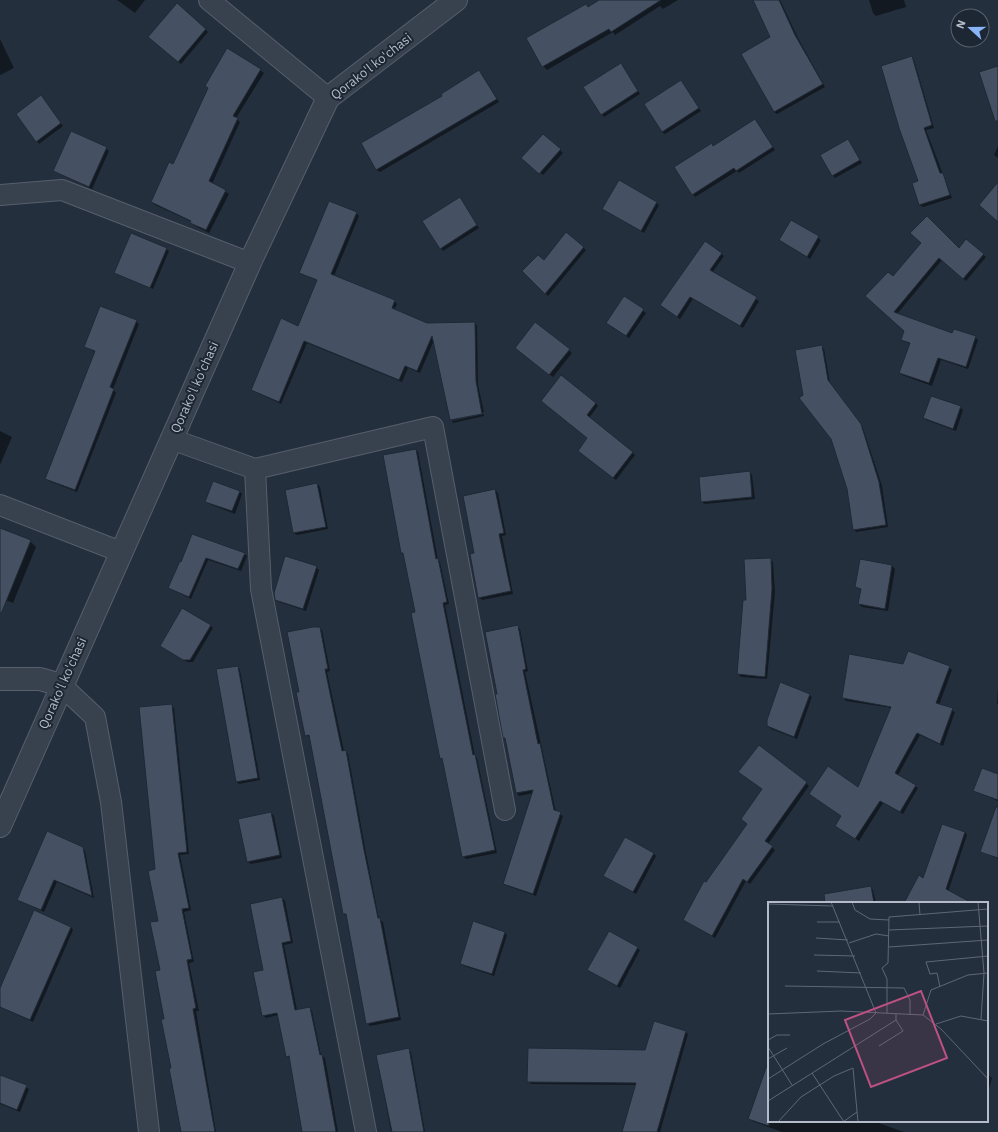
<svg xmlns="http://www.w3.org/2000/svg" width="998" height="1132" viewBox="0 0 998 1132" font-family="'IBM Plex Sans',sans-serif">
  <rect width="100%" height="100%" fill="#242f3e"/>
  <path fill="#0007" d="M 117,0 L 145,0 L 135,13 Z
    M 601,0 L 678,0 L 663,9 L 660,6 L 615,35 L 613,32 L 547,70 L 543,66 L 588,8 Z
    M 757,0 L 780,0 L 798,38 L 825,87 L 777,114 L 774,112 L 772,37 Z
    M 869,0 L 904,0 L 906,7 L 876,16 L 873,13 Z
    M 177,5 L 208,32 L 181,64 L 152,39 Z
    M 0,39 L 14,68 L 0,75 Z
    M 911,57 L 914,60 L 934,128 L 926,130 L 952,198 L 923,207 L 920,205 Z
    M 623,67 L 640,94 L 604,117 L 602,114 Z
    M 260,70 L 264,73 L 236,118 L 240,122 L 212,184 L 229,194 L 209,233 L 195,226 L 192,222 L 155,205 L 152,202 Z
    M 482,74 L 499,102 L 380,172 L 377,170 L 362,144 Z
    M 681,81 L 701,111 L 665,134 L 662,132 Z
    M 43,99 L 63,126 L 39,144 L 37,141 Z
    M 755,120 L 775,150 L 739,173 L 737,171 L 695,197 L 693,194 L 711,144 L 714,146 Z
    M 848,140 L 862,163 L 835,178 L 833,175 Z
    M 998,146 L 998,158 L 994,155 Z
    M 106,148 L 109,151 L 92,189 L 54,170 Z
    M 560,150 L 563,153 L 543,175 L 525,160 Z
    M 619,181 L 659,205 L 644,233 L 606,211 Z
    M 462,201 L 479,228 L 443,251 L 424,221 Z
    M 356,213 L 359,216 L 334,276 L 394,301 L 397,304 L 394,310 L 426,324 L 475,323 L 477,326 L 478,385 L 484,412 L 450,420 L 434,340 L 420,373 L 408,368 L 402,382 L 307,343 L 281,404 L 252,390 L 299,327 L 318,281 L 301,273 Z
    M 792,221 L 821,240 L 810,259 L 783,242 Z
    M 566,233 L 586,250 L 548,296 L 523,271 L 544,262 Z
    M 966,240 L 986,257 L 966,281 L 942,260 L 897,314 L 953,334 L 975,337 L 978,340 L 968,369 L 941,360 L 932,386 L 902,375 L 900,372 L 910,344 L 902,340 L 905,331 L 867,296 L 893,278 L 959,249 Z
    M 166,249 L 169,251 L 153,289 L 115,273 Z
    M 721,254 L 724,256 L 712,273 L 759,301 L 743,328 L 693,299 L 680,319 L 664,308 Z
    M 625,297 L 646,313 L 629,338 L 610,326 Z
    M 136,321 L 139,324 L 113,389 L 116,393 L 77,492 L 49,481 L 46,478 L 95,352 L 85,347 Z
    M 536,323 L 572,353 L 553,377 L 519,351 Z
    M 821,346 L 824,349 L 830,383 L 863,428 L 882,486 L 888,527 L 856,532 L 854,529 L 848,489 L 831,438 L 805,395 Z
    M 542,401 L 596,403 L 598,406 L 589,418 L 635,455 L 616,480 L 582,453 L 589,439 Z
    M 960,407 L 963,410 L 956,431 L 926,420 L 924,417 Z
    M 484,414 L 484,416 L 453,423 L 452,421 Z
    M 0,431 L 12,437 L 0,465 Z
    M 416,450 L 418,452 L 438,560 L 440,562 L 449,604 L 445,605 L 475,756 L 477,758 L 497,853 L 466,859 L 463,856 L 416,613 L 404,555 L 402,553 Z
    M 750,472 L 752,475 L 755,499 L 705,504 L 702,502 Z
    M 317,484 L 320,487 L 328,529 L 297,535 L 294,533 Z
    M 495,490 L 498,493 L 506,535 L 502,536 L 513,594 L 482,600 L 479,597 L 475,554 Z
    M 239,491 L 242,494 L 235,514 L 209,504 L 206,501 Z
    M 0,529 L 30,541 L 36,547 L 13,603 L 0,598 Z
    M 192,535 L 244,554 L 247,556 L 241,571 L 208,560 L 191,599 L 169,588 L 182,563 Z
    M 770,559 L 773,562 L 775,592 L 767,679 L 741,677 L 738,674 L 747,601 Z
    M 860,560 L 892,566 L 895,569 L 888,611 L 862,607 L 859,604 L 861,590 L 856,587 Z
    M 316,567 L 319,570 L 306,611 L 279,602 L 276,599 Z
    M 210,625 L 213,628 L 193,662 L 187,662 L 161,646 Z
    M 517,626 L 520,629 L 528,671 L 525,672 L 556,812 L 563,816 L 536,896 L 507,886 L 504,883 L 534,793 L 519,796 L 517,793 L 506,740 L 504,738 L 498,695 Z
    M 319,628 L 322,630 L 330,671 L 327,672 L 344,751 L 348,754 L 366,853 L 379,919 L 383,922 L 401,1020 L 370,1026 L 367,1023 L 347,916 L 344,914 L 311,738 L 306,735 L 300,692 Z
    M 904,665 L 949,667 L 952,670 L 939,705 L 955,712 L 943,746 L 920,735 L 898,775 L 918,788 L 903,814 L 883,803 L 859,841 L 839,828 L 859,788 L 892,708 L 846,701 L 843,698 Z
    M 238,667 L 240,670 L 260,780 L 239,784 L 237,782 Z
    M 998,688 L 998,705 L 997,704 Z
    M 810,695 L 812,697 L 797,739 L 771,729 L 768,726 Z
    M 171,705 L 174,708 L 189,854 L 180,855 L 191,910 L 184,912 L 194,962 L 189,963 L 199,1011 L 196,1011 L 216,1132 L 182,1132 L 166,1019 L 161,971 L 156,870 Z
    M 742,774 L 806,783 L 809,786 L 768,844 L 775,850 L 750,884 L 746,881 L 715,938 L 684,920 L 707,883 L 748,824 L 763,790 Z
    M 998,775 L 998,801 L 974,791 Z
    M 271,813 L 274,816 L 282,858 L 251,864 L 248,862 Z
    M 998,823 L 998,859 L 981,851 Z
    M 965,832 L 967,835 L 948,892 L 958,903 L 905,903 Z
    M 82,848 L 85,851 L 94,898 L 57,882 L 44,912 L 18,899 Z
    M 654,854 L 656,856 L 636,894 L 605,876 Z
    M 871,887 L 873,890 L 876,903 L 830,903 Z
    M 282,898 L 285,901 L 293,943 L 284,945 L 297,1010 L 309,1008 L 312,1011 L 321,1055 L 325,1058 L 338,1132 L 305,1132 L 290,1059 L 287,1056 L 278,1015 L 266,1018 L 263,1015 L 264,971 Z
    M 71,927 L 73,930 L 33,1022 L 0,1007 L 0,991 Z
    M 505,933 L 507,935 L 494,976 L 464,966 L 461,964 Z
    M 637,948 L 640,950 L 620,988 L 589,970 Z
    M 685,1032 L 688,1034 L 660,1132 L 624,1132 L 636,1085 L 531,1084 L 528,1081 L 646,1051 Z
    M 408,1049 L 411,1052 L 425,1132 L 391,1132 L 377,1056 Z
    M 987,1074 L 992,1078 L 987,1096 Z
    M 0,1076 L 29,1089 L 20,1112 L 0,1104 Z
    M 769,1084 L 769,1121 L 873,1121 L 904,1132 L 782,1132 L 752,1121 L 749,1118 Z"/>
  <path fill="#455162" stroke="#1f2835" d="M 599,0 L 661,0 L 611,32 L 609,29 L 542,67 L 526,38 L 586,4 L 588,7 Z
    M 753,0 L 779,0 L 795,35 L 823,84 L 774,112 L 741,54 L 770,37 Z
    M 177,3 L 206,29 L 178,62 L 148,37 Z
    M 227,48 L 261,69 L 233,116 L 238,118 L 209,181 L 226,190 L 206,230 L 190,223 L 191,221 L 151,202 L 169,162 L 173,164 L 208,88 L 205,86 Z
    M 912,56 L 932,125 L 924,128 L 940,173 L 943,173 L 950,195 L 919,205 L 912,183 L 918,181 L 899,128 L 881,66 Z
    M 621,63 L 638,91 L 601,115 L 583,87 Z
    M 998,66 L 998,121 L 995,121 L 979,72 Z
    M 479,70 L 497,99 L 376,170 L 361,143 L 442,96 L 441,94 Z
    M 681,80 L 699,108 L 662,132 L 644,104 Z
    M 41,95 L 61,123 L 36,142 L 16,114 Z
    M 755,119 L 773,147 L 736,171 L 734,168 L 692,195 L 674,167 L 712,143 L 713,146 Z
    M 71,131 L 107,147 L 89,187 L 53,171 Z
    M 543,134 L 561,149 L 539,174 L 521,158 Z
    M 848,139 L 860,160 L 832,176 L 820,155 Z
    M 619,180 L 657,202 L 641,231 L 602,209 Z
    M 998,182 L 998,222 L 979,205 Z
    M 460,197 L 477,225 L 440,249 L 422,221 Z
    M 329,201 L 357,212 L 331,274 L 395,300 L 392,308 L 427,323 L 475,322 L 476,381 L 482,414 L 450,420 L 432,336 L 417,371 L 405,366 L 399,380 L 304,341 L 279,402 L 251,390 L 281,318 L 298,326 L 317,280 L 299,273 Z
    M 927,216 L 959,248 L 966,239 L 984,254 L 963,279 L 939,258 L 894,312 L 952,333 L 954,329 L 976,336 L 966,367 L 938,358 L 929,383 L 899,373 L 910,343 L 901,340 L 904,331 L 865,296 L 888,272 L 893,276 L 921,243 L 910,233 Z
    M 791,220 L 819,236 L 807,257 L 779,240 Z
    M 566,232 L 584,247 L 545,294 L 522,271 L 538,255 L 544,260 Z
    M 131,233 L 167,248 L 150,288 L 114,273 Z
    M 705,241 L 722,253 L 710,270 L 757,297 L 740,326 L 690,297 L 677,317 L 660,305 Z
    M 624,296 L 644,309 L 626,336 L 606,323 Z
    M 100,306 L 137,320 L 110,387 L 114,389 L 75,490 L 45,479 L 95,351 L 84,347 Z
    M 535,322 L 570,349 L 549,375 L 515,348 Z
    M 822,345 L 828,380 L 861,424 L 879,482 L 886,525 L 853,530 L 847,489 L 831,439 L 799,398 L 803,395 L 795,350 Z
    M 561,375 L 596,403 L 587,415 L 633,452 L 613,478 L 578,451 L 587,438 L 541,401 Z
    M 931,396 L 961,406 L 953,429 L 923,418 Z
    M 416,449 L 436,559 L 438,558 L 447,602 L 443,603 L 473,755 L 475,754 L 495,850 L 462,857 L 442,758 L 440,759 L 411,613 L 415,612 L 403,553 L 401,553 L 383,455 Z
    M 750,471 L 752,497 L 701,502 L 699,477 Z
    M 213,481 L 240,491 L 232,511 L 205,502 Z
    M 317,483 L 326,527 L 293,533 L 285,490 Z
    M 495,489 L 504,533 L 499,534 L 511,591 L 478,598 L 470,554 L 474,553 L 463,496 Z
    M 0,528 L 31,540 L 1,614 L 0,613 Z
    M 192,534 L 245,553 L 238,569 L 206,558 L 189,597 L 168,588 L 180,561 L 181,562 Z
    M 285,556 L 317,566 L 303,609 L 275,600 L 274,593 Z
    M 771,558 L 772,589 L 765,677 L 737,674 L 743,600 L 746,600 L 744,559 Z
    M 860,559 L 892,565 L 885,609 L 858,604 L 861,589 L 855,587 Z
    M 182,608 L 211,625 L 190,660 L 183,660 L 160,646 Z
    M 518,625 L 526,669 L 523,670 L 538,744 L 540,743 L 554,810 L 561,812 L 533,894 L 503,884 L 533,790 L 516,793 L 505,738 L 503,738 L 495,694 L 497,694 L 485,632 Z
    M 313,627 L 320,627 L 328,669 L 325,669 L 342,751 L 346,750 L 364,850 L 378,918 L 380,918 L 399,1017 L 366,1024 L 346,914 L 343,914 L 309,735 L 305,736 L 296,692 L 299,692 L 287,632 Z
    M 908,651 L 950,666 L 936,703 L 953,708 L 940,744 L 917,733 L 895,773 L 916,785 L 900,812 L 880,801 L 855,839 L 835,826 L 841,816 L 809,794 L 828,766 L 858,787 L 891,707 L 842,698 L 849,654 L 903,664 Z
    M 238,666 L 258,778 L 236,782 L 216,669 Z
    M 780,682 L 810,694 L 794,737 L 767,726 L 767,720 Z
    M 172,704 L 187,852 L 178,853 L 189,908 L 182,909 L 192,959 L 187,960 L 196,1008 L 193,1009 L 215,1132 L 181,1132 L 169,1068 L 171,1068 L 161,1019 L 164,1019 L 155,971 L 160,970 L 150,922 L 158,921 L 148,871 L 155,869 L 139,707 Z
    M 759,745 L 807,782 L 765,841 L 773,846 L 747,882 L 743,879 L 712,936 L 683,920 L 704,881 L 706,882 L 747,824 L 741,819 L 762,789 L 738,772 Z
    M 982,768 L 998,774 L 998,800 L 973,791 Z
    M 996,807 L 998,807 L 998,858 L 980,852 Z
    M 271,812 L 280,855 L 247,862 L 238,819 Z
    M 942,824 L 965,832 L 946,889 L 972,903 L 904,903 L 919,875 L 923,878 Z
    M 47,831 L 83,847 L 92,896 L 54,880 L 41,910 L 17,900 Z
    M 625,837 L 654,853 L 633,892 L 603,876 Z
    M 871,886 L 874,903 L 825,903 L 824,894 Z
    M 282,897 L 291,941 L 282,943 L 295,1010 L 310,1007 L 320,1055 L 322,1054 L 336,1132 L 302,1132 L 289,1056 L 286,1057 L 277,1013 L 262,1016 L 253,972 L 263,970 L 250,904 Z
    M 34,910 L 71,927 L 30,1020 L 0,1007 L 0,988 Z
    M 473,921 L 505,932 L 492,974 L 460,964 Z
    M 609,931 L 638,947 L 617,986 L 587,970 Z
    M 654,1021 L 686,1031 L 657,1132 L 622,1132 L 636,1083 L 527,1082 L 528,1048 L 645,1050 Z
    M 409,1048 L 424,1132 L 392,1132 L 376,1055 Z
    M 767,1065 L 769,1066 L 769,1126 L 748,1119 Z
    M 0,1075 L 27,1085 L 17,1110 L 0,1103 Z"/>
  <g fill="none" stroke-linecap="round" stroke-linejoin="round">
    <defs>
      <path id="minor" d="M 209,0 L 328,98
        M 0,195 L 62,190 L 250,263
        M 171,439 L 255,469 L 261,589 L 366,1132
        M 255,469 L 433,427 L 505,810
        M 0,505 L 121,552
        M 61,685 L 95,717 L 111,802 L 149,1132"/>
      <path id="tertiary" d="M 0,679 L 40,679 L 61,685
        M 0,826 L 253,256 L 328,98 L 456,0"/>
    </defs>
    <use href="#minor" stroke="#565f6c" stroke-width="22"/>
    <use href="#tertiary" stroke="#565f6c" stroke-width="24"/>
    <use href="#minor" stroke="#38414e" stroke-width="20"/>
    <use href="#tertiary" stroke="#38414e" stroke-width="22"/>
  </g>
  <g text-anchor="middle" stroke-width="4" stroke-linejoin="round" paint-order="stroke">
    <g font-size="13" fill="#b4bcc9" stroke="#1d2633">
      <text transform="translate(371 66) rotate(-38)" y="5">Qorako'l ko'chasi</text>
      <text transform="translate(194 387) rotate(-66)" y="5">Qorako'l ko'chasi</text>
      <text transform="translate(62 683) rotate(-66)" y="5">Qorako'l ko'chasi</text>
    </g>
  </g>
  <g transform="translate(768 902)">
    <rect width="220" height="220" fill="#242f3e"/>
    <path fill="none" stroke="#5e6776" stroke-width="1" d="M 63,0 L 108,111M 84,0 L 87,8 L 102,17 L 121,18M 151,0 L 152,13M 210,0 L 216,71 L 213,117M 0,2 L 65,4M 49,20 L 72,20M 121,28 L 220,24M 48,36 L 80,38M 81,41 L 108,32 L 121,34M 121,45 L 220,38M 46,53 L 87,54M 49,69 L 93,71M 17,84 L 136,86 L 142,98 L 142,112M 172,85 L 169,71 L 162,72 L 158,60 L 220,54M 119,111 L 119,77 L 114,66 L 120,61 L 121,15 L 220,7M 0,112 L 73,109 L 155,113 L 173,127 L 220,177M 155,113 L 163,88 L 200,73 L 220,71M 168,122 L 193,114 L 220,119M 0,138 L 9,133 L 22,133M 111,144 L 135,129 L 128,118M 0,145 L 24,183M 0,157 L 19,146M 44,171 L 76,220M 0,177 L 55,142 L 102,117 L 108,111M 0,199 L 128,118 L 128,112M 10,220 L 33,195 L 66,174 L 85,166 L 90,220M 75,220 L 89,210"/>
    <path fill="#bd5182" fill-opacity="0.15" stroke="#bd5182" stroke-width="2" d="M 153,89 L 179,156 L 103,185 L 77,118 Z"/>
    <rect width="220" height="220" fill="none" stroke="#b4bcc9" stroke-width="2"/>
  </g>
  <g transform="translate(970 28) rotate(291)"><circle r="19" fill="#1d2633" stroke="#59626f"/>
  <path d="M0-3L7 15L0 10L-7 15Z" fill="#8ab4f8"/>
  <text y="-6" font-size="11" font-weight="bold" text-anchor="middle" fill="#b4bcc9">N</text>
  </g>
</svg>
